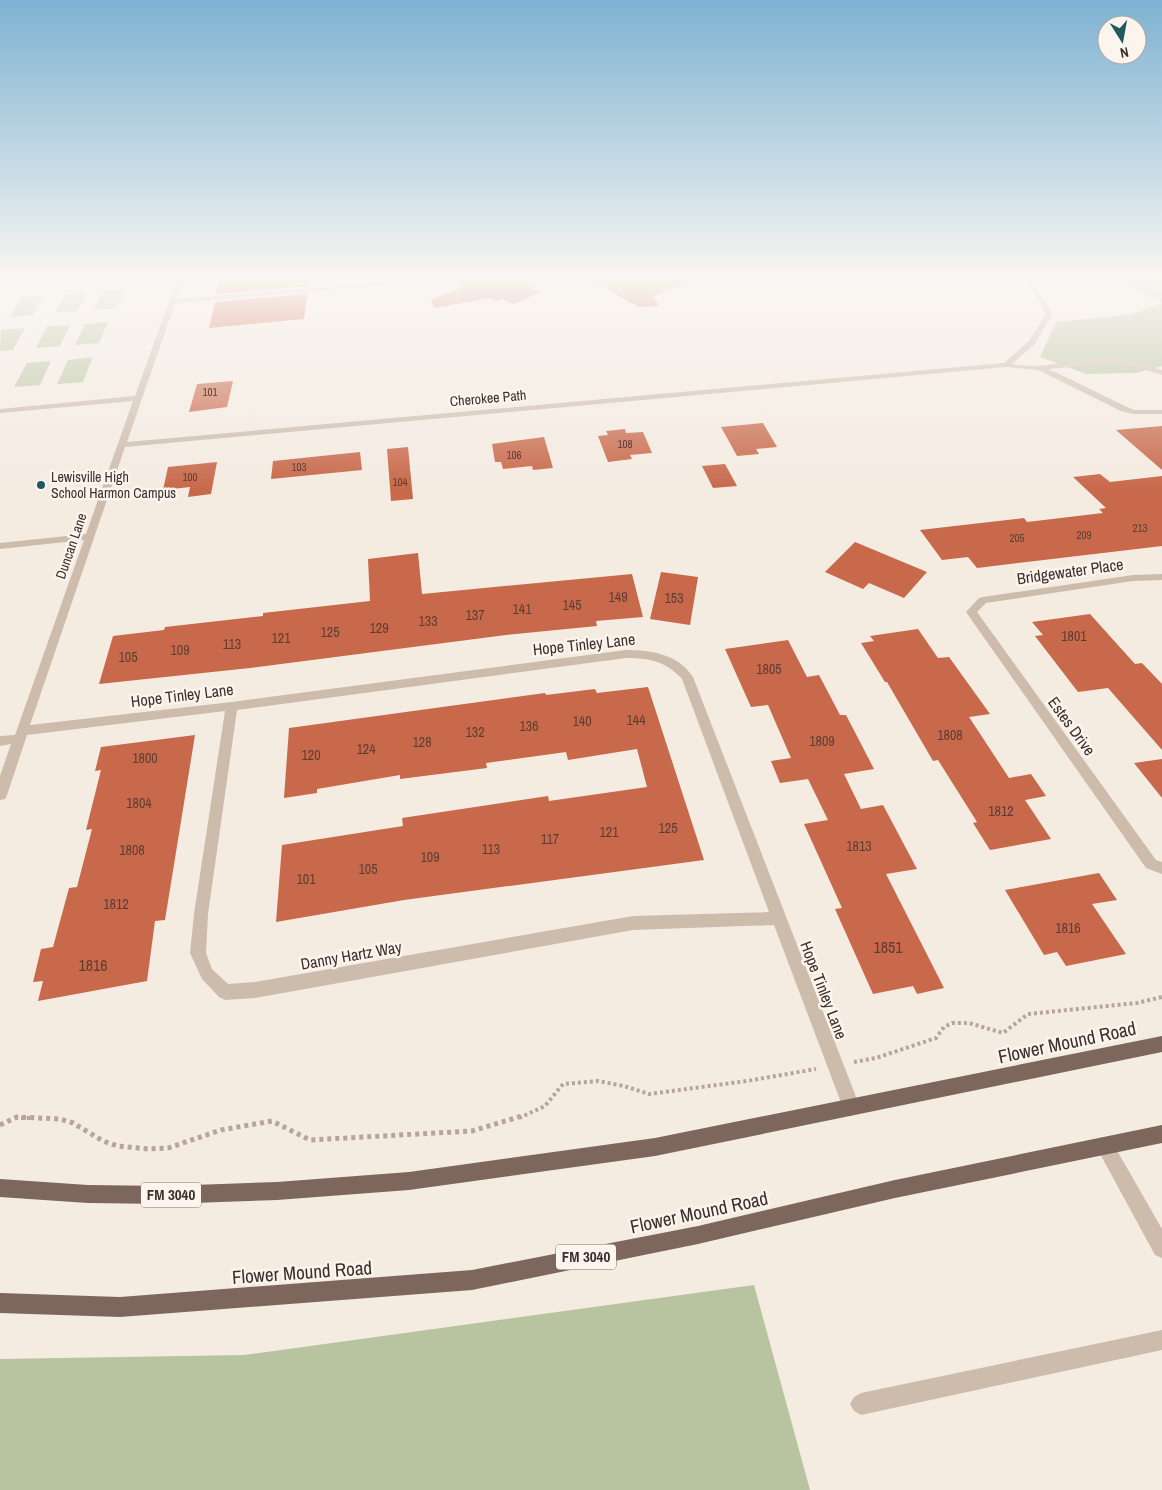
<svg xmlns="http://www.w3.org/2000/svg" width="1162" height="1490" viewBox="0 0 1162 1490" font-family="'Archivo Narrow',sans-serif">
  <rect width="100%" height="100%" fill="#f4ebe1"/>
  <path fill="#b8c4a0" d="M 1114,280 L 1162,280 L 1162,302 Z
    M 124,290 L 116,309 L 94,310 L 103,291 Z
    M 87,293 L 77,311 L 55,313 L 65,294 Z
    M 43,296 L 33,315 L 10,317 L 22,297 Z
    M 1162,303 L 1162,366 L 1135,373 L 1086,374 L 1040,357 L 1056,322 L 1133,314 Z
    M 108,322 L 99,343 L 75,345 L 85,324 Z
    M 70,325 L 60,346 L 36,348 L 47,326 Z
    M 25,328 L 13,350 L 0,351 L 1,330 Z
    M 93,357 L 83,382 L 57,384 L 68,360 Z
    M 51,361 L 40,385 L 14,387 L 27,363 Z
    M 754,1285 L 810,1490 L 0,1490 L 0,1359 L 244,1355 Z"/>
  <path fill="#c8694b" d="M 219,280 L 308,280 L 308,286 L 216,294 Z
    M 448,280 L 534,280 L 535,290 L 541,292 L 514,304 L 502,299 L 498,301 L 490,298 L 434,308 L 431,300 L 463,287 Z
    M 589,280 L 689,280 L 689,282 L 653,296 L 659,306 L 639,307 Z
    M 307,294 L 304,319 L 209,328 L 215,302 Z
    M 233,381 L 227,407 L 189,412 L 197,384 Z
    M 763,423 L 777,447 L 756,449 L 759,454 L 737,456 L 721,427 Z
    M 1162,426 L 1162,470 L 1116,430 Z
    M 625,429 L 626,433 L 643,432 L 652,453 L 630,455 L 632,459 L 608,462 L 598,436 L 608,435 L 606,431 Z
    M 544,437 L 553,468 L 533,470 L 532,466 L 503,469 L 501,462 L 495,462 L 492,444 Z
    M 408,447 L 413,499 L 391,501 L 387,449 Z
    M 360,452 L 362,470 L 271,479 L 273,461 Z
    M 217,462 L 211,494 L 188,497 L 190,487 L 163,490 L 168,467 Z
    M 725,464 L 737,486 L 713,488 L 702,466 Z
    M 1100,474 L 1110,482 L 1162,476 L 1162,546 L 977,568 L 968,557 L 942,560 L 920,530 L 1024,518 L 1027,522 L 1103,513 L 1099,509 L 1106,508 L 1073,477 Z
    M 855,542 L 927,572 L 904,598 L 869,583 L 863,589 L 825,572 Z
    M 418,553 L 422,594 L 632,574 L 643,617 L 596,621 L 597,626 L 506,635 L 250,668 L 99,684 L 113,636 L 164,630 L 165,627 L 263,616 L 263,613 L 370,601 L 368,559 Z
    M 661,572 L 698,577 L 690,625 L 650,619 Z
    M 1090,614 L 1135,664 L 1142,663 L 1162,684 L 1162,750 L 1108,688 L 1078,692 L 1035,636 L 1043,635 L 1032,622 Z
    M 918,629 L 938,658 L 949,657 L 990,714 L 969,717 L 1009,778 L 1031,774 L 1046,796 L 1025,800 L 1051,839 L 990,850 L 973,823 L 977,822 L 938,760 L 933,761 L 887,682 L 885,682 L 861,643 L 874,641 L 870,636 Z
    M 788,640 L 807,677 L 819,675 L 840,715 L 846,715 L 874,769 L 844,774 L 861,809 L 883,805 L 917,869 L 886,874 L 944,988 L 917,994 L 913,986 L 873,994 L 835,909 L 842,908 L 804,824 L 828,820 L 808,779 L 780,783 L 771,761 L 791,758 L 768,705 L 751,707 L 725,649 Z
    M 648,687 L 704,860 L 404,900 L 276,922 L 282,845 L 403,826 L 402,818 L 548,796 L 549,801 L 647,787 L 637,749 L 568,760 L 566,752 L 486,763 L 487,768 L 400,779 L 400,775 L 317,789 L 317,793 L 284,798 L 289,728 L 545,693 L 546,695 L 595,689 L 597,693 Z
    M 195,735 L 165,920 L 155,921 L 147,981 L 38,1001 L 43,981 L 33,982 L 41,949 L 53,947 L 69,888 L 77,887 L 92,829 L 86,830 L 101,770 L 95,771 L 101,747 Z
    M 1162,759 L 1162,798 L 1134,763 Z
    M 1099,873 L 1117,900 L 1092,904 L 1126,954 L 1066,966 L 1057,952 L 1044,955 L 1005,890 Z"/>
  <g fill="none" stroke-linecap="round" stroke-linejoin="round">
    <path stroke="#b9a596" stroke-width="4" stroke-dasharray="3 3" stroke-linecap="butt" d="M 854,1062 L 876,1058 L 936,1038 L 944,1027 L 952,1023 L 969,1023 L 1003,1033 L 1028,1014 L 1137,1003 L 1162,997
      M 15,1118 L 32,1118
      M 519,1118 L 545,1106 L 563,1084 L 598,1081 L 624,1086 L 649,1094 L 747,1081 L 816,1069"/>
    <path stroke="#b9a596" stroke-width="5" stroke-dasharray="4 4" stroke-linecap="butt" d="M 0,1125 L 17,1117 L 60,1119 L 73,1123 L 103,1141 L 118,1146 L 148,1149 L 168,1148 L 221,1130 L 272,1121 L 310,1140 L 472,1131 L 522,1116"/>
    <path fill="#cdbbac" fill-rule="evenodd" d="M 179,280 L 185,280 L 176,299 L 407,280 L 436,280 L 433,282 L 175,303 L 127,442 L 1004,363 L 1029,341 L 1046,314 L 1040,302 L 1023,280 L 1029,280 L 1046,302 L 1052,314 L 1035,344 L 1012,364 C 1043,370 1074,359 1105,358 C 1124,357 1144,364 1162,370 L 1162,375 L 1132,366 L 1113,363 L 1049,369 L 1127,407 L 1134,410 L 1162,410 L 1162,414 L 1134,414 L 1121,411 L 1038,370 L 1006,367 L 125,447 L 30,725 L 232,702 L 626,650 C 651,650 678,654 693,677 L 860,1107 L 857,1113 L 851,1116 L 845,1113 L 774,925 L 633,930 L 255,998 L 225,1000 L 219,997 L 202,979 L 190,953 L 194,914 L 225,711 L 27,735 L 7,795 L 5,799 L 0,800 L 0,776 L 11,744 L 0,746 L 0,736 L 15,735 L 84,540 L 0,549 L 0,543 L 86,534 L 133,401 L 0,413 L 0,409 L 135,396 L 169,301 ZM 626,658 C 649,658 666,661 682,679 L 769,912 L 633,916 L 255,982 L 228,984 L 212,969 L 206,953 L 208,914 L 237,710 Z
      M 1162,574 L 1162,580 L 1133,581 L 986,603 L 977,612 L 1156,860 L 1162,862 L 1162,874 L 1146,868 L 966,612 L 979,598 L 983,597 L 1133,575 Z
      M 1105,1137 L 1111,1140 L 1162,1229 L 1162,1258 L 1155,1255 L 1099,1152 L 1096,1146 L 1099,1140 Z
      M 1162,1330 L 1162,1350 L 861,1415 L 854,1411 L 850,1404 L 854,1397 L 861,1393 Z"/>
    <path fill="#7d675c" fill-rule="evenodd" d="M 1162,1036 L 1162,1052 L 655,1156 L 409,1190 L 277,1200 L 165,1204 L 88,1203 L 0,1197 L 0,1179 L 88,1185 L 165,1186 L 277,1182 L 409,1172 L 655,1138 Z
      M 1162,1125 L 1162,1143 L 895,1198 L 698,1244 L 472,1290 L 120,1317 L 0,1313 L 0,1293 L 120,1297 L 472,1270 L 698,1226 L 895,1180 Z"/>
  </g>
  <linearGradient id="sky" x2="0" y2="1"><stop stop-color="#7eb2d2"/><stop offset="0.57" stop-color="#faf6f2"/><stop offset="1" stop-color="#faf6f2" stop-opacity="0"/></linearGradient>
  <rect width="1162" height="489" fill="url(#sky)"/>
  <circle fill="#1f5a5e" stroke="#fbf5ee" stroke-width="2" cx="41" cy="485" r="5"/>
  <g text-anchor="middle" stroke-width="5" stroke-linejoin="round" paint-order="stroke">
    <g font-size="11" fill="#5e3e33">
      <text x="210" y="396">101</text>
      <text x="625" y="448">108</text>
      <text x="514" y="459">106</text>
      <text x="299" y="471">103</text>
      <text x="190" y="481">100</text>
      <text x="400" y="486">104</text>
      <text x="1140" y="532">213</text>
      <text x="1084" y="539">209</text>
      <text x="1017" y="542">205</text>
    </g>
    <g font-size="14" fill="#3b302b" stroke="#fbf5ee">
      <text transform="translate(488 398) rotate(-5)" y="5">Cherokee Path</text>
      <text transform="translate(71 546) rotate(-71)" y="5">Duncan Lane</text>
    </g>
    <g font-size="14" fill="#3b302b" stroke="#fbf5ee" text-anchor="start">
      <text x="51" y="482">Lewisville High<tspan x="51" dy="16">School Harmon Campus</tspan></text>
    </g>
    <g font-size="14" fill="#5e3e33">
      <text x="618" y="602">149</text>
      <text x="674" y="603">153</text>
      <text x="572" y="610">145</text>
      <text x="522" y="614">141</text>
      <text x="475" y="620">137</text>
      <text x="428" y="626">133</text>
      <text x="379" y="633">129</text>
      <text x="330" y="637">125</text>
      <text x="1074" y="641">1801</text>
      <text x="281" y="643">121</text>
      <text x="232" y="649">113</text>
      <text x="180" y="655">109</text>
      <text x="128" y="662">105</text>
      <text x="769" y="674">1805</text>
      <text x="636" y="725">144</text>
      <text x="582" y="726">140</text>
      <text x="529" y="731">136</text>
      <text x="475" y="737">132</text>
      <text x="950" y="740">1808</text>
      <text x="822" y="746">1809</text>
      <text x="422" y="747">128</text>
      <text x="366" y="754">124</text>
      <text x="311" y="760">120</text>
      <text x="145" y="763">1800</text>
      <text x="139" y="808">1804</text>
      <text x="1001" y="816">1812</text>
      <text x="668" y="833">125</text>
      <text x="609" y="837">121</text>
      <text x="550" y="844">117</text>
      <text x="859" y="851">1813</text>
      <text x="491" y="854">113</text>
      <text x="132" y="855">1808</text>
      <text x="430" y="862">109</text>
      <text x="368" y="874">105</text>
      <text x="306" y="884">101</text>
      <text x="116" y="909">1812</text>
      <text x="1068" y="933">1816</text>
    </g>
    <g fill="#fbf5ee" stroke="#756b66" stroke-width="1">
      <rect x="141" y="1182.5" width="60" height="25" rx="4"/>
      <rect x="556" y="1244.5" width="60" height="25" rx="4"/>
    </g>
    <g font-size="15" font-weight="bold" fill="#3b302b">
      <text x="171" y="1200">FM 3040</text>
      <text x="586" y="1262">FM 3040</text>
    </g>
    <g font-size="16" fill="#3b302b" stroke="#fbf5ee">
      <text transform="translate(1070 571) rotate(-8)" y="6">Bridgewater Place</text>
      <text transform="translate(584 644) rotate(-6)" y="6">Hope Tinley Lane</text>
      <text transform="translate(182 695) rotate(-7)" y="6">Hope Tinley Lane</text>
      <text transform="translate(1072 726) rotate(54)" y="6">Estes Drive</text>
      <text transform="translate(351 955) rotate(-10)" y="6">Danny Hartz Way</text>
      <text transform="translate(824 990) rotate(69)" y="6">Hope Tinley Lane</text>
    </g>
    <g font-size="16" fill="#5e3e33">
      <text x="888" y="953">1851</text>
      <text x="93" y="971">1816</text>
    </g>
    <g font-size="19" fill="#3b302b" stroke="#fbf5ee">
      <text transform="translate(1067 1042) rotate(-12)" y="7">Flower Mound Road</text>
      <text transform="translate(699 1212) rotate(-12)" y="7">Flower Mound Road</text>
      <text transform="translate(302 1272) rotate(-4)" y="7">Flower Mound Road</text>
    </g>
  </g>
  <g transform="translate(1122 40) rotate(169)"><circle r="24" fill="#fbf5ee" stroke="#aea6a0"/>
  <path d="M0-4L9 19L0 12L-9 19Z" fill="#1f5a5e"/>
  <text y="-8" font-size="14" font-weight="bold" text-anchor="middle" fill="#3b302b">N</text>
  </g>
</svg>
